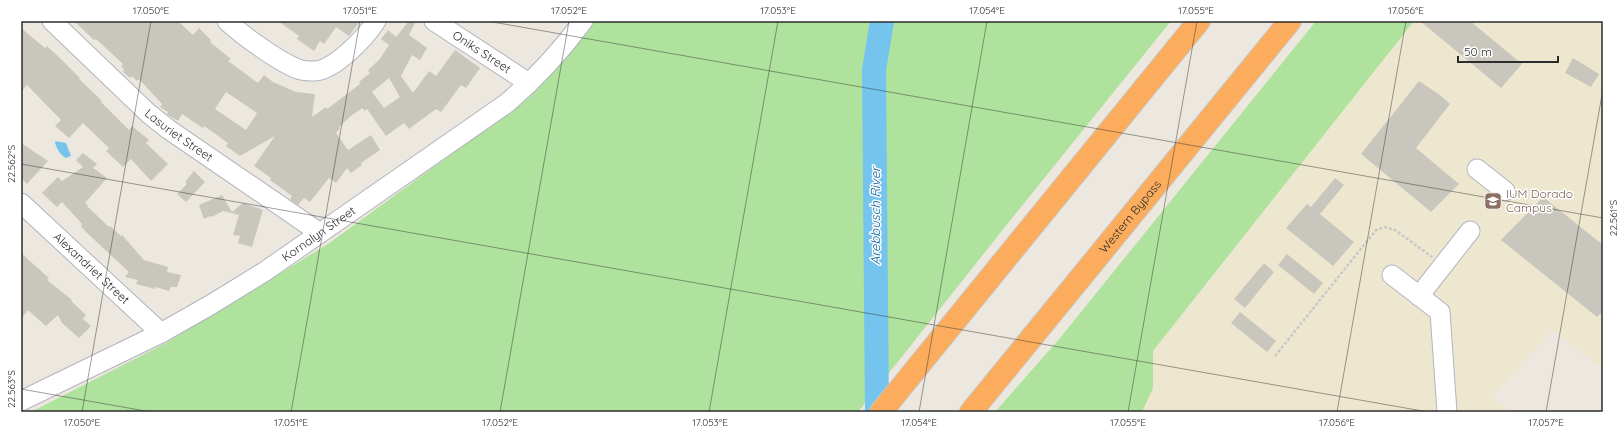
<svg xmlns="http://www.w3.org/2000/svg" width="1624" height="433" viewBox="0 0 1624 433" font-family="Quicksand,sans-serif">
  <rect width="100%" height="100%" fill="#ede8df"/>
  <path fill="#eee7cf" d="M 1414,21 L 1603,21 L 1603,367 L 1601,368 L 1552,330 L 1492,398 L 1510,412 L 1142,412 L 1153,388 L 1153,351 Z"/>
  <path fill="#afe29d" d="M 594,21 L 1171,21 L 1005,227 L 858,412 L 31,412 L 166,343 L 328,244 L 530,97 L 574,48 Z
    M 1316,21 L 1414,21 L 1153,351 L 1153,388 L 1142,412 L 995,412 L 1060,338 Z"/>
  <path fill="#75c4ed" d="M 55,141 L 66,143 L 71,156 L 66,158 C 61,156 55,147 55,141 Z"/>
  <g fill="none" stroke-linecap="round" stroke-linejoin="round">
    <path stroke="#75c4ed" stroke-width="24" d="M 877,412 L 874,70 L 882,21"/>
  </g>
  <path fill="#c9c6bd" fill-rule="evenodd" d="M 74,21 L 178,21 L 193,35 L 199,28 L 211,40 L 210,42 L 231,59 L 228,61 L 258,83 L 264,75 L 273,82 L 296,92 L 315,94 L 312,117 L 326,107 L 327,109 L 360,84 L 359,82 L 370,73 L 368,70 L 379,60 L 389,45 L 381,39 L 388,30 L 396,37 L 409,21 L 416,21 L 409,35 L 427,48 L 420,60 L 412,55 L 401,76 L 413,93 L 429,71 L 436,76 L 455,50 L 480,68 L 466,88 L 461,85 L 441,112 L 436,109 L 409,129 L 404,123 L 386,136 L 367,109 L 364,111 L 363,108 L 352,115 L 339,127 L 340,128 L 336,133 L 348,150 L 371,135 L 380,150 L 361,163 L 362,165 L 351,173 L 347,168 L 336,183 L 329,178 L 310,202 L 304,198 L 298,205 L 290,199 L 292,196 L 270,180 L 271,178 L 254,166 L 275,136 L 240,156 L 226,146 L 228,143 L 204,126 L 203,128 L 182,114 L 178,121 L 168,115 L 167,114 L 168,112 L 160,107 L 162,104 L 139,79 L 137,81 L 132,76 L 130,78 L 123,72 L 124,69 L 121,66 L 123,64 L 96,39 L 94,40 ZM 389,78 L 400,97 L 384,108 L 372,92 ZM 226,92 L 257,113 L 246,130 L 215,109 Z
    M 278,21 L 360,21 L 349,36 L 336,27 L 324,44 L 320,41 L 314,51 L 297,39 L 299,36 Z
    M 1420,21 L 1470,21 L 1522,64 L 1501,88 Z
    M 21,28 L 45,48 L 47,46 L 61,59 L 80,78 L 79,79 L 102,101 L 101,102 L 129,130 L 132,126 L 149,140 L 146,143 L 168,164 L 151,181 L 131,159 L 123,167 L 106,151 L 109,148 L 83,123 L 69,138 L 55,126 L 61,120 L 27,85 L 21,92 Z
    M 1573,58 L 1599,74 L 1591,87 L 1565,73 Z
    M 1419,81 L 1440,95 L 1450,104 L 1416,148 L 1459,184 L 1431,212 L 1361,154 Z
    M 21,143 L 48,161 L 27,184 L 21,178 Z
    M 83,153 L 97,164 L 93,168 L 107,178 L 85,203 L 88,205 L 87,206 L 109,227 L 110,226 L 121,236 L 122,235 L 144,260 L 168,267 L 167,272 L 181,275 L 177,287 L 171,287 L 169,291 L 156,287 L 155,289 L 136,284 L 138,280 L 125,277 L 129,272 L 86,232 L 81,226 L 82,224 L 62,202 L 57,207 L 42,193 L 58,177 L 62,181 L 83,167 L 76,160 Z
    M 194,171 L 205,182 L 186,202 L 177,194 L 187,184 L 185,182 Z
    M 1335,178 L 1344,185 L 1320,214 L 1354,242 L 1333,266 L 1286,228 L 1307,204 L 1311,207 Z
    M 222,195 L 232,212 L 243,203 L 263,210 L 252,247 L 238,243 L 240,236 L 233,235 L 239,215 L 223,211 L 212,217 L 210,216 L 204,219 L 199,205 Z
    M 1543,197 L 1603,245 L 1603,311 L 1597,317 L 1501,240 Z
    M 21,253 L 49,278 L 47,280 L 72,300 L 71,301 L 86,315 L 83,319 L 91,326 L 79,338 L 62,323 L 58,315 L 46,326 L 28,310 L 21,319 Z
    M 1287,254 L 1323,283 L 1314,294 L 1278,265 Z
    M 1264,263 L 1274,272 L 1245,308 L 1234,299 Z
    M 1240,312 L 1276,341 L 1267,352 L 1231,323 Z"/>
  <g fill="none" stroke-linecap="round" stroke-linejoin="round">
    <defs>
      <g id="minor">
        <path id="s1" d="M 52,21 L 148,113 L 168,129 L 320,233"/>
        <path d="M 227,21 C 242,35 279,62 298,69 C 302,71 309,71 313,71 C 333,72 366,37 376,21"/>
        <path id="s2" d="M 434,21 L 529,83"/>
        <path d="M 1477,169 L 1505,191"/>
        <path id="s3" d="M 21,203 L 161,333"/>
        <path d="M 1392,275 L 1440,312 L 1447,412"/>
        <path d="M 1419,296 L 1470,231"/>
        <path id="s4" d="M 21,401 L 161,333 L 212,304 L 264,272 L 507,103 C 535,79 561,51 583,21"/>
      </g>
      <g id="highway">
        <path d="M 881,412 L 1199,21"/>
        <path id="s5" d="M 971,412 L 1290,21"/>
      </g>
    </defs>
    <use href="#minor" stroke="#b2b4bf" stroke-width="21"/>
    <use href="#highway" stroke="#c8c8c8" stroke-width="24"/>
    <path stroke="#c8c8c8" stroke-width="2.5" stroke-dasharray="3 2" stroke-linecap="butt" d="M 1275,356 L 1376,230 L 1385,227 L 1395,230 L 1432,257"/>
    <use href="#minor" stroke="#fff" stroke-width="19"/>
    <use href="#highway" stroke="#fbad5d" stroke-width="22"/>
  </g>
  <path fill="none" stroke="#2c2c2c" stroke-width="1" stroke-opacity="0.45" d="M 487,21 L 1603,218M 21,164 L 1428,412M 21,389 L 151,412M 82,412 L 151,21M 291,412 L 360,21M 500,412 L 569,21M 709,412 L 778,21M 919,412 L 987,21M 1128,412 L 1197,21M 1337,412 L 1406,21M 1546,412 L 1603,89"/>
  <defs>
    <symbol id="university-square" viewBox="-11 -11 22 22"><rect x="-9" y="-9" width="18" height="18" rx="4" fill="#8d6e63" stroke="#fff"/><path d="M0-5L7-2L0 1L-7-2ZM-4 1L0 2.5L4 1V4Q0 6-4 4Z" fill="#fff"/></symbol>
  </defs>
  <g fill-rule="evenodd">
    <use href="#university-square" x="1483" y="191" width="20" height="20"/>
  </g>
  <g text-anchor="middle" stroke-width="3" stroke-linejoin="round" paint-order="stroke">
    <g font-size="12" fill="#2c2c2c" stroke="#fff">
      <text dy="4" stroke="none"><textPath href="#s2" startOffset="57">Oniks Street</textPath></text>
      <text dy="4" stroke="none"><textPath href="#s1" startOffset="171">Lasuriet Street</textPath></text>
      <text dy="4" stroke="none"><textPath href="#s5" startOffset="252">Western Bypass</textPath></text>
      <text dy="4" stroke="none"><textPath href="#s4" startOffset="342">Kornalyn Street</textPath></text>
      <text dy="4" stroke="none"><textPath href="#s3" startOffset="96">Alexandriet Street</textPath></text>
    </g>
    <g font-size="12" fill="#785e54" stroke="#fff" text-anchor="start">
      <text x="1506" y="198">IUM Dorado<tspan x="1506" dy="14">Campus</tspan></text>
    </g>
    <g font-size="13" font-style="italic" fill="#10619c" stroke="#fff">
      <text transform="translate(875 216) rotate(-90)" y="5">Arebbusch River</text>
    </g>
  </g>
  <rect width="1624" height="433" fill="none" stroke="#ffffff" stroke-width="44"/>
  <path d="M1458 56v6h100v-6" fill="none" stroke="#2c2c2c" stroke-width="2"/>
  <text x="1464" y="56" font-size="12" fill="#2c2c2c" stroke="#ffffff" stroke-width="3" paint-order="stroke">50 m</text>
  <rect x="22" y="22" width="1580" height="389" fill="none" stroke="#2c2c2c" stroke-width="1.5"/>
  <g font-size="10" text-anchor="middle" fill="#2c2c2c">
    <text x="151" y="14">17.050°E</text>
    <text x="360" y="14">17.051°E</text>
    <text x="569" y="14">17.052°E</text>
    <text x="778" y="14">17.053°E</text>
    <text x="987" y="14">17.054°E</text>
    <text x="1196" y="14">17.055°E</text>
    <text x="1406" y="14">17.056°E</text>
    <text transform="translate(11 164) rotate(-90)" y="4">22.562°S</text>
    <text transform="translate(1613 218) rotate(-90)" y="4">22.561°S</text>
    <text transform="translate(11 389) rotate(-90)" y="4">22.563°S</text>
    <text x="82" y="426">17.050°E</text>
    <text x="291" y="426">17.051°E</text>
    <text x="500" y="426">17.052°E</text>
    <text x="710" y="426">17.053°E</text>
    <text x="919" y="426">17.054°E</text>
    <text x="1128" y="426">17.055°E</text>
    <text x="1337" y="426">17.056°E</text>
    <text x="1546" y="426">17.057°E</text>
  </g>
</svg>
